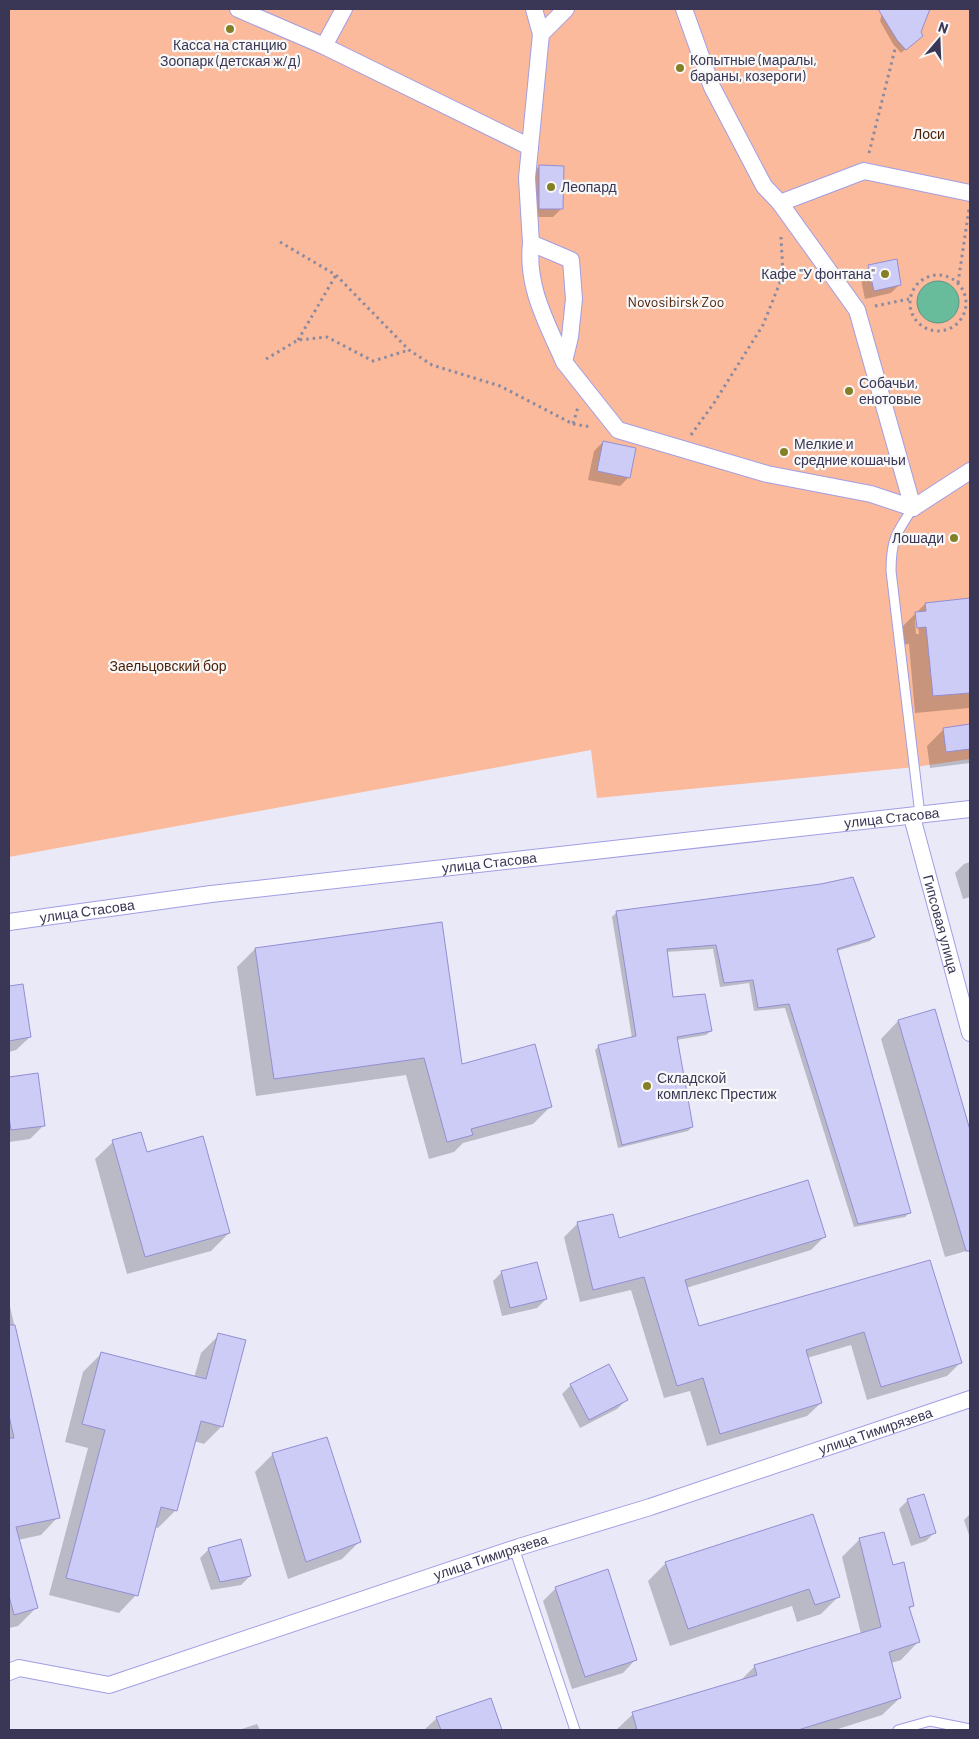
<svg xmlns="http://www.w3.org/2000/svg" width="979" height="1739" viewBox="0 0 979 1739" font-family="Barlow,sans-serif">
  <rect width="100%" height="100%" fill="#e9e9f8"/>
  <path fill="#fbba9b" d="M 9,9 L 970,9 L 970,759 L 915,767 L 597,798 L 591,750 L 9,857 Z"/>
  <path fill="#69bc9b" stroke="#5b9486" d="M917 302a21 21 0 1 1 42 0a21 21 0 1 1-42 0Z"/>
  <path fill="#0003" fill-rule="evenodd" d="M 883,9 L 929,9 L 917,40 L 901,53 L 893,44 L 880,21 Z
    M 539,167 L 562,208 L 553,217 L 531,217 L 530,175 Z
    M 869,267 L 900,284 L 891,293 L 865,299 L 860,275 Z
    M 603,442 L 629,477 L 620,486 L 588,480 L 594,451 Z
    M 970,600 L 970,707 L 969,708 L 915,713 L 909,644 L 900,645 L 898,631 L 925,604 ZM 917,618 L 919,634 L 916,634 L 915,620 Z
    M 970,726 L 970,763 L 930,768 L 927,746 L 944,729 Z
    M 970,862 L 970,897 L 963,899 L 955,873 L 964,864 Z
    M 821,885 L 874,937 L 870,941 L 837,951 L 909,1213 L 905,1217 L 854,1227 L 785,1008 L 754,1011 L 749,983 L 720,987 L 713,949 L 666,952 L 672,999 L 711,1031 L 706,1035 L 676,1040 L 692,1127 L 688,1131 L 618,1148 L 595,1050 L 599,1046 L 632,1038 L 612,917 L 616,913 Z
    M 255,949 L 461,1066 L 550,1107 L 533,1124 L 463,1143 L 454,1152 L 429,1159 L 406,1075 L 256,1096 L 237,967 Z
    M 22,985 L 30,1037 L 16,1050 L 9,1052 L 9,987 Z
    M 934,1011 L 970,1135 L 970,1250 L 945,1257 L 881,1039 L 898,1021 Z
    M 37,1074 L 44,1125 L 30,1139 L 9,1142 L 9,1078 Z
    M 113,1142 L 146,1153 L 229,1233 L 211,1251 L 127,1274 L 95,1159 Z
    M 577,1224 L 618,1239 L 824,1237 L 811,1250 L 686,1288 L 698,1328 L 929,1261 L 961,1362 L 947,1376 L 867,1400 L 851,1345 L 807,1358 L 821,1403 L 807,1416 L 707,1446 L 690,1391 L 664,1398 L 631,1290 L 580,1302 L 564,1237 Z
    M 502,1272 L 546,1299 L 537,1308 L 502,1316 L 493,1281 Z
    M 9,1302 L 58,1517 L 41,1535 L 18,1540 L 36,1608 L 18,1626 L 9,1628 Z
    M 219,1335 L 222,1426 L 204,1444 L 194,1441 L 176,1510 L 158,1528 L 154,1527 L 136,1595 L 119,1613 L 49,1595 L 88,1448 L 65,1442 L 83,1372 L 101,1354 L 194,1378 L 201,1353 Z
    M 571,1385 L 626,1400 L 617,1409 L 580,1428 L 562,1394 Z
    M 273,1454 L 360,1541 L 342,1559 L 288,1579 L 255,1472 Z
    M 908,1500 L 935,1532 L 926,1541 L 911,1546 L 899,1509 Z
    M 970,1514 L 970,1538 L 964,1520 Z
    M 812,1515 L 839,1596 L 821,1614 L 797,1622 L 792,1606 L 670,1646 L 648,1581 L 666,1563 Z
    M 860,1539 L 892,1567 L 913,1606 L 909,1609 L 918,1642 L 901,1660 L 891,1663 L 900,1698 L 882,1715 L 835,1730 L 616,1730 L 633,1714 L 740,1681 L 755,1666 L 861,1634 L 842,1557 Z
    M 209,1549 L 250,1576 L 241,1585 L 211,1590 L 200,1558 Z
    M 556,1588 L 636,1659 L 623,1673 L 572,1689 L 543,1601 Z
    M 490,1699 L 501,1730 L 424,1730 L 437,1718 Z
    M 257,1724 L 260,1730 L 239,1730 Z"/>
  <path fill="#cdccf6" stroke="#938ed3" d="M 878,9 L 930,9 L 921,32 L 923,36 L 906,50 L 897,40 Z
    M 539,165 L 564,166 L 563,209 L 539,209 Z
    M 897,259 L 901,285 L 874,291 L 868,265 Z
    M 603,441 L 636,448 L 630,478 L 597,471 Z
    M 970,598 L 970,693 L 933,696 L 926,627 L 917,628 L 915,612 L 926,611 L 925,603 Z
    M 970,724 L 970,749 L 946,752 L 943,728 Z
    M 853,877 L 875,937 L 837,949 L 911,1213 L 858,1224 L 789,1004 L 758,1008 L 753,980 L 724,983 L 716,945 L 667,949 L 673,997 L 705,994 L 712,1031 L 677,1037 L 693,1127 L 622,1145 L 598,1045 L 636,1036 L 616,911 L 821,884 Z
    M 442,922 L 462,1064 L 535,1044 L 552,1107 L 471,1129 L 473,1135 L 447,1142 L 424,1058 L 274,1079 L 255,948 Z
    M 23,984 L 31,1037 L 9,1041 L 9,986 Z
    M 935,1009 L 970,1130 L 970,1251 L 966,1251 L 898,1020 Z
    M 38,1073 L 45,1126 L 11,1130 L 9,1117 L 9,1077 Z
    M 141,1132 L 147,1152 L 203,1136 L 230,1233 L 145,1257 L 112,1140 Z
    M 808,1180 L 826,1237 L 685,1280 L 699,1326 L 930,1260 L 962,1363 L 881,1387 L 864,1332 L 806,1350 L 822,1403 L 720,1434 L 703,1378 L 677,1386 L 644,1277 L 593,1290 L 577,1222 L 613,1214 L 619,1238 Z
    M 537,1262 L 547,1299 L 510,1308 L 501,1271 Z
    M 9,1325 L 15,1325 L 60,1518 L 16,1527 L 38,1608 L 14,1615 L 9,1596 L 9,1438 L 14,1438 L 9,1416 Z
    M 218,1333 L 246,1340 L 223,1427 L 201,1421 L 177,1511 L 161,1507 L 138,1596 L 66,1578 L 105,1430 L 82,1424 L 101,1352 L 206,1379 Z
    M 609,1364 L 628,1400 L 589,1420 L 570,1384 Z
    M 327,1437 L 361,1542 L 306,1562 L 272,1453 Z
    M 924,1494 L 936,1533 L 920,1538 L 907,1499 Z
    M 813,1514 L 840,1597 L 815,1605 L 809,1589 L 688,1629 L 665,1562 Z
    M 884,1532 L 893,1565 L 904,1562 L 914,1606 L 909,1607 L 920,1642 L 889,1652 L 901,1698 L 798,1730 L 637,1730 L 632,1712 L 757,1675 L 754,1665 L 881,1627 L 859,1538 Z
    M 241,1539 L 251,1576 L 220,1582 L 208,1548 Z
    M 608,1569 L 637,1660 L 585,1677 L 555,1587 Z
    M 491,1698 L 502,1730 L 441,1730 L 436,1717 Z"/>
  <g fill="none" stroke-linecap="round" stroke-linejoin="round">
    <defs>
      <path id="lane" d="M 913,508 C 896,533 891,540 891,571 L 920,815
        M 514,1548 L 575,1730
        M 898,1730 L 930,1721 L 970,1729"/>
      <g id="street">
        <path d="M 238,9 L 324,46 L 530,147"/>
        <path d="M 534,9 L 541,34"/>
        <path d="M 684,9 L 712,87 L 764,186 L 780,203 L 864,171 L 970,193"/>
        <path d="M 324,46 L 344,9"/>
        <path d="M 780,203 L 857,310 L 913,508"/>
        <path d="M 531,243 L 527,178 L 541,34 L 566,9"/>
        <path d="M 564,362 C 547,323 526,287 531,243 L 571,260 L 574,299 L 570,337 L 564,362 L 618,430 L 767,474 L 871,494 L 913,508"/>
        <path d="M 913,508 L 970,471"/>
        <path id="s1" d="M 912,817 L 970,1033"/>
        <path id="s2" d="M 9,922 L 211,894 L 970,809"/>
        <path id="s3" d="M 9,1672 L 19,1668 L 109,1685 L 519,1547 L 650,1507 L 970,1399"/>
      </g>
    </defs>
    <use href="#lane" stroke="#a29ee4" stroke-width="11"/>
    <use href="#street" stroke="#a29ee4" stroke-width="18"/>
    <path stroke="#8b8aa1" stroke-width="3" stroke-dasharray="2.5 4" stroke-linecap="butt" d="M 869,153 L 895,49
      M 280,242 L 336,275 L 409,350 L 432,365 L 500,386 L 573,424 L 578,407
      M910 303a28 28 0 1 1 56 0a28 28 0 1 1-56 0Z
      M 958,283 L 969,209
      M 875,306 L 909,299
      M 298,340 L 336,275
      M 266,359 L 298,340 L 327,337 L 373,361 L 409,350
      M 573,424 L 592,427
      M 691,435 L 714,403 L 763,325 L 783,275 L 781,237"/>
    <use href="#lane" stroke="#fff" stroke-width="9"/>
    <use href="#street" stroke="#fff" stroke-width="16"/>
  </g>
  <g fill="#848028" stroke="#f8f8f8" stroke-width="2">
    <circle cx="230" cy="29" r="5"/>
    <circle cx="680" cy="68" r="5"/>
    <circle cx="551" cy="187" r="5"/>
    <circle cx="885" cy="274" r="5"/>
    <circle cx="849" cy="391" r="5"/>
    <circle cx="784" cy="452" r="5"/>
    <circle cx="954" cy="538" r="5"/>
    <circle cx="647" cy="1086" r="5"/>
  </g>
  <g text-anchor="middle" stroke-width="4.5" stroke-linejoin="round" paint-order="stroke">
    <g font-size="14" fill="#393755" stroke="#f8f8f8" text-anchor="start">
      <text x="230" y="50" text-anchor="middle">Касса на станцию<tspan x="230" dy="16">Зоопарк (детская ж/д)</tspan></text>
      <text x="690" y="65">Копытные (маралы,<tspan x="690" dy="16">бараны, козероги)</tspan></text>
      <text x="561" y="192">Леопард</text>
      <text x="875" y="279" text-anchor="end">Кафе "У фонтана"</text>
      <text x="859" y="388">Собачьи,<tspan x="859" dy="16">енотовые</tspan></text>
      <text x="794" y="449">Мелкие и<tspan x="794" dy="16">средние кошачьи</tspan></text>
      <text x="944" y="543" text-anchor="end">Лошади</text>
      <text x="657" y="1083">Складской<tspan x="657" dy="16">комплекс Престиж</tspan></text>
    </g>
    <g font-size="14" fill="#4e220a" stroke="#f8f8f8">
      <text x="929" y="139">Лоси</text>
      <text x="676" y="307">Novosibirsk Zoo</text>
      <text x="168" y="671">Заельцовский бор</text>
    </g>
    <g font-size="14" fill="#393755" stroke="#f8f8f8">
      <text dy="5" stroke="none"><textPath href="#s2" startOffset="889">улица Стасова</textPath></text>
      <text dy="5" stroke="none"><textPath href="#s2" startOffset="484">улица Стасова</textPath></text>
      <text dy="5" stroke="none"><textPath href="#s2" startOffset="79">улица Стасова</textPath></text>
      <text dy="5" stroke="none"><textPath href="#s1" startOffset="111">Гипсовая улица</textPath></text>
      <text dy="5" stroke="none"><textPath href="#s3" startOffset="910">улица Тимирязева</textPath></text>
      <text dy="5" stroke="none"><textPath href="#s3" startOffset="505">улица Тимирязева</textPath></text>
    </g>
  </g>
  <rect width="979" height="1739" fill="none" stroke="#393755" stroke-width="20"/>
  <g transform="translate(939 40) rotate(19)" stroke="#f8f8f8" stroke-width="4" paint-order="stroke">
  <path d="M0-4L9 19L0 12L-9 19Z" fill="#393755"/>
  <text y="-8" font-size="14" font-weight="bold" text-anchor="middle" fill="#393755">N</text>
  </g>
</svg>
